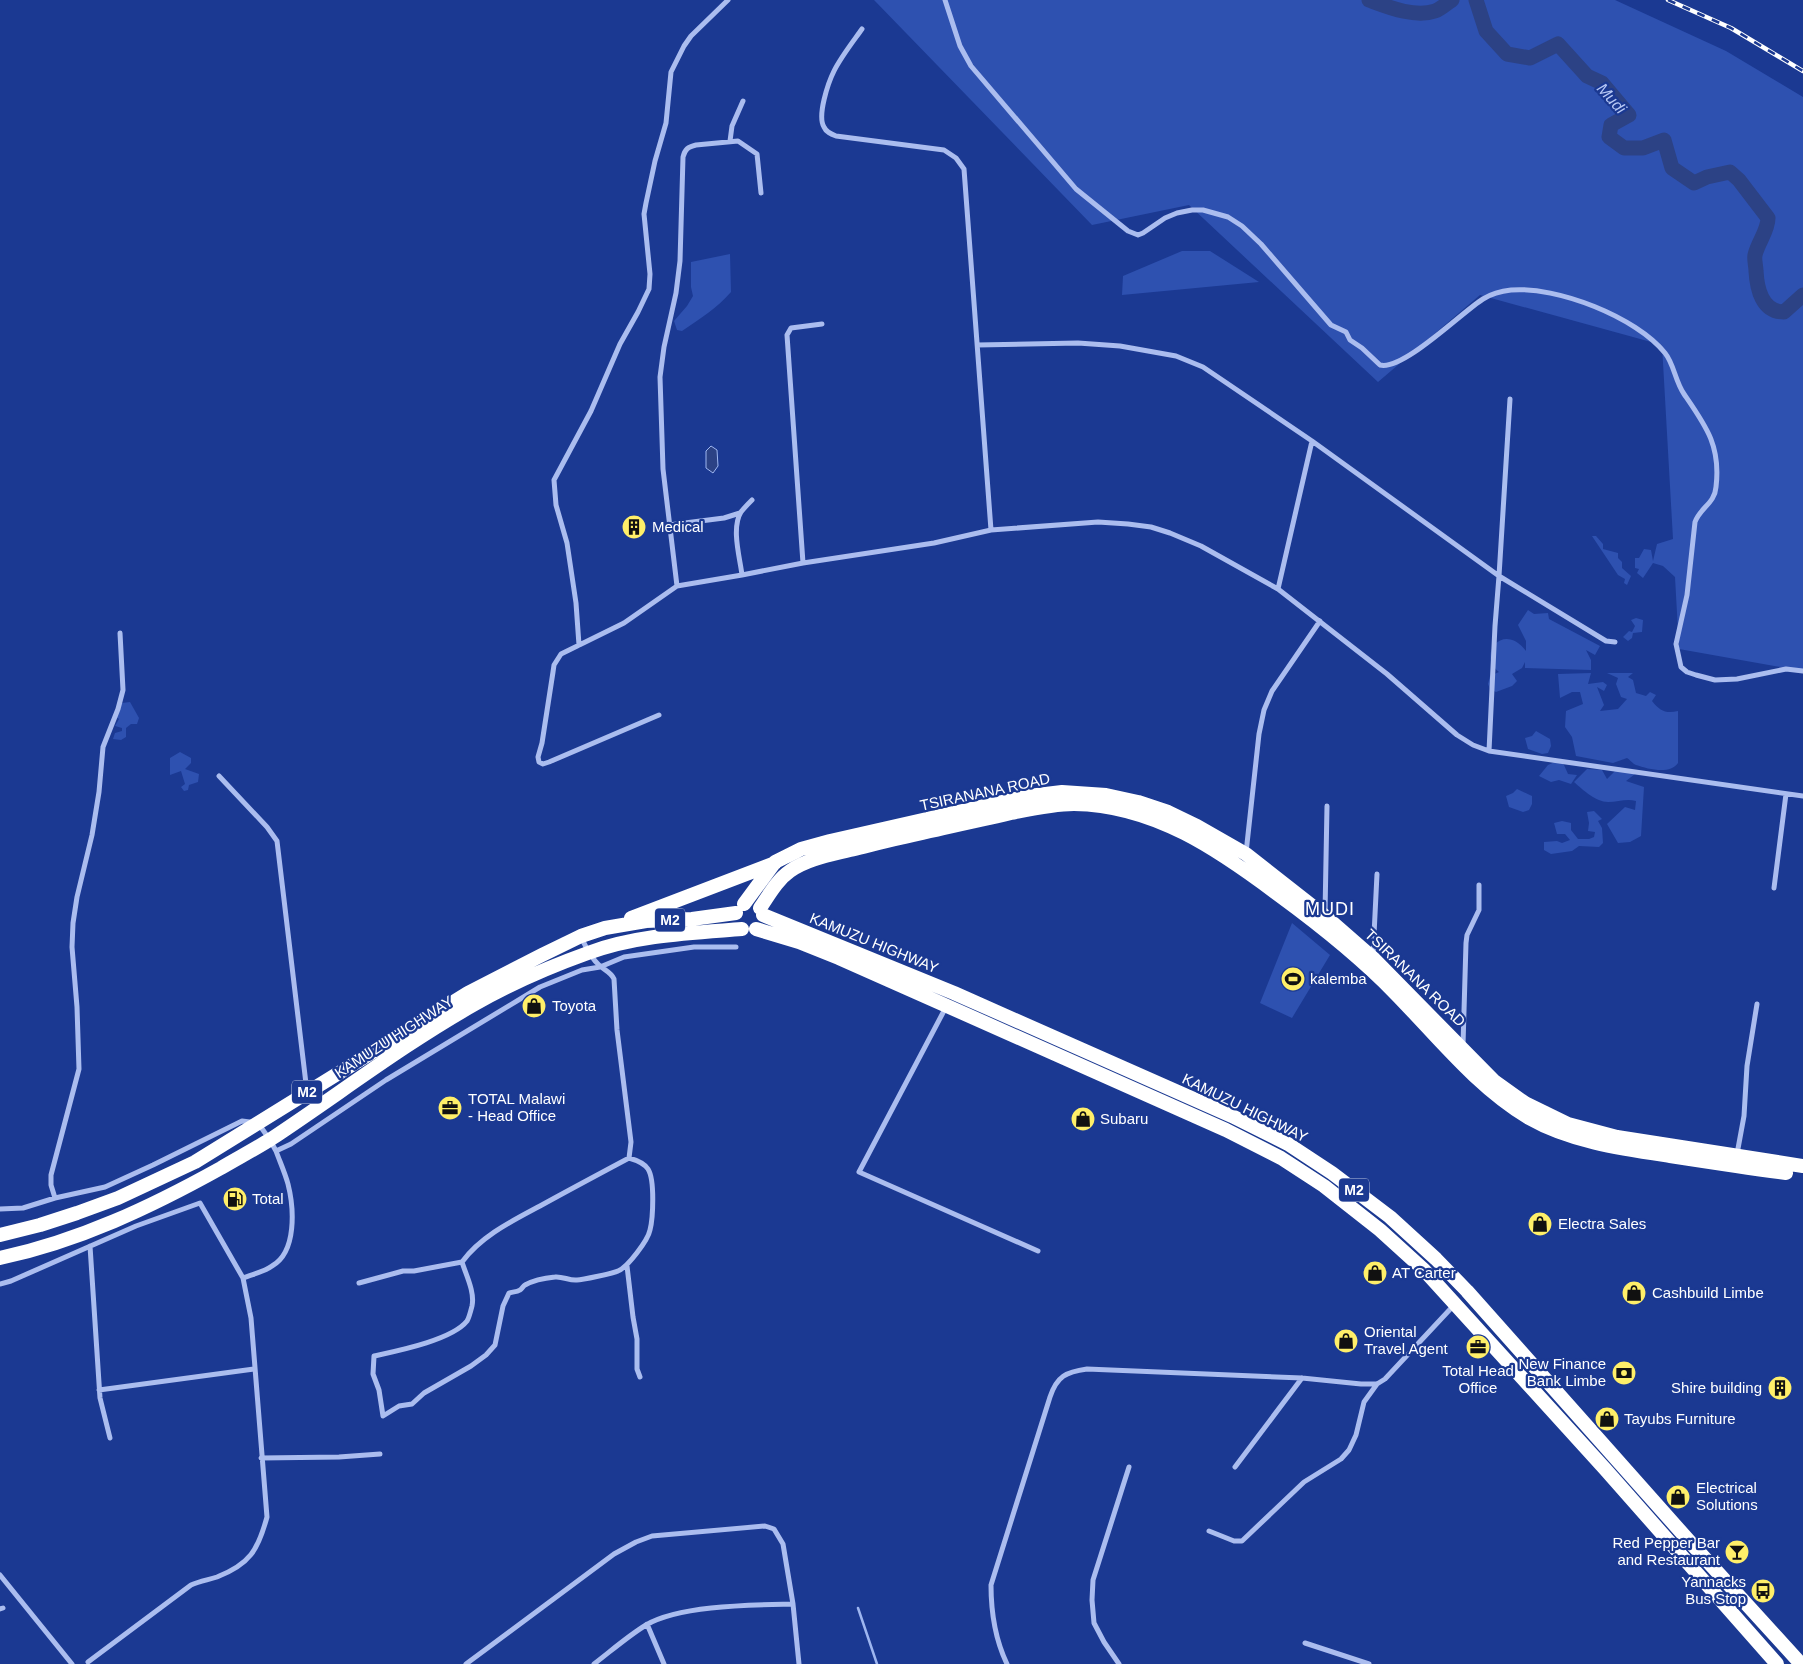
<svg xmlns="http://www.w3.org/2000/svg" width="1803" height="1664" viewBox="0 0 1803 1664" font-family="Arial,sans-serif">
  <rect width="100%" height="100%" fill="#1b3992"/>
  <path fill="#2e51b0" d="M 874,0 L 1615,0 L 1726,51 L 1803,97 L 1803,671 L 1679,649 L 1675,577 L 1663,566 L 1653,563 L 1643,578 L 1637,573 L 1639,569 L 1635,568 L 1635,558 L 1639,558 L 1644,549 L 1651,550 L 1653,561 L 1657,544 L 1673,539 L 1662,345 L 1480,295 L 1378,382 L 1189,205 L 1092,225 Z
    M 1182,251 L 1210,251 L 1259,282 L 1122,295 L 1123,276 Z
    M 730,254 L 731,292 C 717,308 700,319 682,331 L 677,330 L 674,321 L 687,306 L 693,296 L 691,287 L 691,262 Z
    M 1592,536 L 1596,536 L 1603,544 L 1603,549 L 1618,553 L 1618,558 L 1622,562 L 1622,568 L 1631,576 L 1627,585 L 1624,583 L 1625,579 L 1618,575 Z
    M 1528,610 L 1534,614 L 1548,613 L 1549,619 L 1600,646 L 1595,655 L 1586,650 L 1591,660 L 1591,670 L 1525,668 L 1525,662 L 1522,668 L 1512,674 L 1517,681 L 1512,686 L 1496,692 L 1490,689 L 1488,684 L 1490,676 L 1499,672 C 1476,654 1504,621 1526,651 L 1526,641 L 1518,625 Z
    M 1636,618 L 1643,620 L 1642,632 L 1633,633 L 1632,638 L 1628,641 L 1623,637 L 1629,631 L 1632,632 L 1635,626 L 1631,620 Z
    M 1591,673 L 1588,684 L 1603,682 L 1607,685 L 1604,691 L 1597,687 L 1604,705 L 1600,711 L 1618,709 L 1627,699 L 1621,697 L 1616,684 L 1618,678 L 1607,673 L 1633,673 L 1628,677 L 1633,680 L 1636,693 L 1646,696 L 1650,692 L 1656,695 L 1652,701 C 1660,711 1666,714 1678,711 L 1678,763 C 1670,775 1648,769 1636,765 C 1633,764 1630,760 1627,758 L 1613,763 L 1576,756 L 1572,737 L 1565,727 L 1566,711 L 1583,704 L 1580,692 L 1572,692 L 1560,698 L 1558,674 Z
    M 130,702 L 139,718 L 137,724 L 131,724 L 126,728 L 126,737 L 121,740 L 113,739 L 115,733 L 122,731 L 122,728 L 115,726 L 119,719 L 116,717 L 117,708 L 122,703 Z
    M 1536,731 L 1550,739 L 1551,746 L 1548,753 L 1542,754 L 1528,749 L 1525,738 L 1532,736 Z
    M 180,752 L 191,758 L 191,763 L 185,769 L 199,774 L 198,782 L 189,785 L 188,790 L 184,791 L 181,787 L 185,784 L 181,771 L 170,775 L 170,758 Z
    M 1559,760 L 1564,765 L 1568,774 L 1577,775 L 1571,784 L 1559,780 L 1551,782 L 1539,776 L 1548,765 Z
    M 1619,767 L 1635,774 L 1626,781 L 1644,787 L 1641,836 L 1630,842 L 1618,843 L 1607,824 L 1625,807 L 1635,810 L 1636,801 C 1627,798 1618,802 1608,802 C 1596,802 1583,790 1574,782 L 1587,769 L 1602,770 L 1607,779 Z
    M 1517,789 L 1532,796 L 1532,804 L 1529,810 L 1523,812 L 1509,807 L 1506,796 L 1513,793 Z
    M 1594,811 L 1602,819 L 1598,821 L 1602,828 L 1603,843 L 1599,847 L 1579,846 L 1572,851 L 1551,854 L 1544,850 L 1544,842 L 1557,841 L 1562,843 L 1570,840 L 1565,834 L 1557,834 L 1554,823 L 1562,821 L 1571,823 L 1571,830 L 1578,839 L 1589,839 L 1594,837 L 1595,832 L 1588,831 L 1589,823 L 1587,812 Z
    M 1292,923 L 1330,955 L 1292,1018 L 1260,1003 Z"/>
  <path fill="#2c4285" stroke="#9eb6f0" d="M 711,446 L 717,450 L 718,466 L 713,473 L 706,468 L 706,451 Z"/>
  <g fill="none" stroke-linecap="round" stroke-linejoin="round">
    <path stroke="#9eb6f0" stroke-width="2.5" d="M 858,1608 L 877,1664"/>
    <path stroke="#2c4285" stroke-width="15" d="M 1369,0 C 1388,7 1415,18 1435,11 C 1441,9 1447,3 1452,0
      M 1476,0 L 1486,31 L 1507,54 L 1530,58 L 1558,44 L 1587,76 L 1602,83 L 1629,115 L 1611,125 L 1609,137 L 1624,148 L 1643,148 L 1664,140 L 1672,168 L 1694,183 L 1707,177 L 1730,172 L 1739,180 L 1768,218 C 1768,231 1758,242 1755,255 C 1754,260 1756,266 1756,271 C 1757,289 1762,312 1784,312 L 1803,295"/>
    <path stroke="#abbdef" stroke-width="5" d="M 945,0 L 960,46 L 971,66 L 1076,189 L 1128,231 L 1138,235 L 1143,233 L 1165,218 L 1177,213 L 1192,210 L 1203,210 L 1228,217 L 1242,226 L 1261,244 L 1331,325 L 1346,332 L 1350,340 L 1362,348 L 1380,365 C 1403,371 1462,312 1483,299 C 1491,294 1501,291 1511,290 C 1557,286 1636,317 1665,353 C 1674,364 1675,381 1684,394 C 1706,426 1721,446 1716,487 C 1715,503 1700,508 1695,522 L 1687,595 L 1676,644 L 1681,667 L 1687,672 L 1696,675 L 1715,680 L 1737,679 L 1786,669 L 1803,671
      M 862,29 C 852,43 841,57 834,71 C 828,83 817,116 824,127 C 826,132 831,134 836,136 L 944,150 L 956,158 L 964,169 L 991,530
      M 730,141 L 732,126 L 743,101
      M 977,345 L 1078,343 L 1120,346 L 1176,356 L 1203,367 L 1312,441
      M 1510,399 L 1499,576 L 1606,641 L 1615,642
      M 669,525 L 724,518 L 740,513
      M 803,563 L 787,335 L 791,328 L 822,324
      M 742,575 C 740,558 731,528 741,512 C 744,508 748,504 752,500
      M 677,586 L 663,469 L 660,377 L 664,347 L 676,293 L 680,261 L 683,157 C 685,149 688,147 696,145 L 738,141 L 757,154 L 761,193
      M 1278,589 L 1312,441 L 1499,576 L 1495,626 L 1489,751
      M 579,645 L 576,603 L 567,543 L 556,505 L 554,480 L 591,411 L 620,344 L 638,312 L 649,289 L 650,274 L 644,214 L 646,203 L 655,161 L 666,123 L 671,72 L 684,46 L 691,36 L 728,0
      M 659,715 L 549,762 L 543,764 L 539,762 L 538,757 L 542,743 L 553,672 L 554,665 L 561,654 L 624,623 L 677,586 L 742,575 L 803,563 L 934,543 L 991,530 L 1098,522 L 1128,524 L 1151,527 L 1170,533 L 1201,546 L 1278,589 L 1387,674 L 1457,735 L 1473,745 L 1489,751 L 1803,796
      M 219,776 L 267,827 L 277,841 L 307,1092
      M 1246,853 L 1259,734 L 1264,710 L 1272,691 L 1320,621
      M 1774,888 L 1786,794
      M 1325,913 L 1327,806
      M 581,937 C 586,947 590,957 599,965 C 604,970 611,972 614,979 L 617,1030 L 631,1142 L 629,1158 C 599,1174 569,1190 540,1206 C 512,1221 481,1236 462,1262 C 466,1275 475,1292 472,1306 C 471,1310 469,1318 467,1321 C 452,1340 397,1351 374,1356 L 373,1374 L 379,1390 L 383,1416 L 399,1406 L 412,1404 L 424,1393 L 471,1366 L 486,1355 L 495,1345 L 503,1306 L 509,1293 C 512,1292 517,1292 520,1290 C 522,1289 523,1286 525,1285 C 534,1280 545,1278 555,1277 C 562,1276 570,1281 577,1280 C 582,1280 614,1273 618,1271 C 628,1267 648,1240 650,1230 C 653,1218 655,1180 648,1169 C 644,1163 636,1160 629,1158
      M 1373,955 L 1377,874
      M 946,1007 L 859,1172 L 1038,1251
      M 1463,1045 L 1466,943 L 1467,935 L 1479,910 L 1479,885
      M 1737,1154 L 1744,1116 L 1747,1066 L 1757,1004
      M 55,1198 L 51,1185 L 51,1175 L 79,1069 L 77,1007 L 72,947 L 73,923 L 77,897 L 92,835 L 99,792 L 103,747 L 118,709 L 123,690 L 120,633
      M 0,1209 L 23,1208 L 55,1198 L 105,1187 L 153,1165 L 242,1121 L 258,1123 L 270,1140 L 276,1151 L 291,1144 L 386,1080 L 540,987 L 582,970 L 600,967 L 624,957 L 694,947 L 736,947
      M 90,1246 L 100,1398 L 110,1438
      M 627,1266 L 633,1317 L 637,1339 L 637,1369 L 640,1377
      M 243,1278 C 253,1274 264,1272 272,1266 C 297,1252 294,1208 288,1184 C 285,1173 280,1162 276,1151
      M 359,1283 L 403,1271 L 414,1271 L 462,1262
      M 0,1284 L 11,1281 L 136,1226 L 200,1203 L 243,1278 L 251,1318 L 267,1517 C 258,1550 250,1564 217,1577 C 208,1580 200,1581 191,1585 L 88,1662
      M 99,1390 L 254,1369
      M 261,1458 L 339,1457 L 380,1454
      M 1235,1467 L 1302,1378
      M 1209,1531 L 1234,1541 L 1242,1541 L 1304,1482 L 1341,1459 L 1349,1450 L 1356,1435 L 1364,1402 L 1377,1384
      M 0,1575 L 72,1664
      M 0,1609 L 3,1608
      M 647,1624 L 664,1664
      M 1305,1643 L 1369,1664
      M 466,1664 L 614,1554 L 636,1542 L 652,1536 L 765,1526 L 774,1529 L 783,1544 L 793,1604 L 799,1664
      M 594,1664 C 611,1651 628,1636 646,1625 C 680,1605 754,1605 793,1604
      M 1007,1664 C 995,1639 991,1613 991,1585 L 1050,1397 C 1057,1376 1066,1372 1087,1369 L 1302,1378 L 1361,1384 L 1377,1384 L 1385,1379 L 1455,1304
      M 1119,1664 L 1104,1642 L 1094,1623 L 1092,1600 L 1093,1580 L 1129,1467"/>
    <path stroke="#fff" stroke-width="14" d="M 744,904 L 775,862 L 801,849 L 830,841 L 1029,796 L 1062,792 L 1106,795 L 1138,802 L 1168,812 L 1197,826 L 1246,854 L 1325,916 L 1373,958 L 1494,1081 L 1525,1103 L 1568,1124 L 1617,1137 L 1803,1166
      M 760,908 C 769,895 777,880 790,871 C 807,859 830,855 850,850 C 879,843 907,836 936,830 C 961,824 986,819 1011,813 C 1031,809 1053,804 1074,804 C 1154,805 1219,850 1280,896 C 1321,926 1360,957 1396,994 C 1438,1037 1477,1087 1529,1118 C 1571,1142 1623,1149 1670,1156 C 1709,1162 1748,1168 1786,1173
      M 763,915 L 954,993 L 1232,1116 L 1288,1144 L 1332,1173 L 1390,1217 L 1436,1259 L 1467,1291 L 1690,1542 L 1801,1664
      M 631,918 L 775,863
      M 756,929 L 799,942 L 839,958 L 1226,1130 L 1281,1158 L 1324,1186 L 1380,1230 L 1424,1270 L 1605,1469 L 1777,1664
      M 0,1235 L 40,1225 L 77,1213 L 118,1198 L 195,1162 L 468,993 L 542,955 L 581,936 L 605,928 L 646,921 L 692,919 L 736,913
      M 0,1258 C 79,1241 151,1207 221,1168 C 238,1158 255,1149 271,1139 C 339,1094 404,1044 475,1004 C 510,984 549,967 588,953 C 636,935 691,933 742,929"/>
    <defs>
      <path id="rail" d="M 1668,0 L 1731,28 L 1803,71"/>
    </defs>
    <use href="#rail" stroke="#fff" stroke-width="4.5"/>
    <use href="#rail" stroke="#1b3992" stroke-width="2.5" stroke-dasharray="8" stroke-linecap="butt"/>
  </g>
  <defs>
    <symbol id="building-disc" viewBox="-11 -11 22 22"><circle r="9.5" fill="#ffef69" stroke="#1b3992"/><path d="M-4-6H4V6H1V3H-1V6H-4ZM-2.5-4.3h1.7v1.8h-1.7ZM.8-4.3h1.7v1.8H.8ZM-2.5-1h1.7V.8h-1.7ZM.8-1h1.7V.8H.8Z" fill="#111"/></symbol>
    <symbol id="stadium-disc" viewBox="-11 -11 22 22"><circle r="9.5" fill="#ffef69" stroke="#1b3992"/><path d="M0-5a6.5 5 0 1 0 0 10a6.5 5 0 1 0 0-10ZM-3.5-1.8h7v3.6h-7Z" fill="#111"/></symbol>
    <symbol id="shop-disc" viewBox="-11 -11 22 22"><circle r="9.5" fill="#ffef69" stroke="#1b3992"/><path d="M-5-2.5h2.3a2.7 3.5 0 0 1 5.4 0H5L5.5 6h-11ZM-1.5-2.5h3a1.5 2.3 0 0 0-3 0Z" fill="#111"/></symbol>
    <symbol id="office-disc" viewBox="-11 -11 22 22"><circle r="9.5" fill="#ffef69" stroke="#1b3992"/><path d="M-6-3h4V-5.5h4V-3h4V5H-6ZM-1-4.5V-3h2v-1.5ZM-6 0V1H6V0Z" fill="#111"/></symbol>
    <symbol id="fuel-disc" viewBox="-11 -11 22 22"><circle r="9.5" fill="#ffef69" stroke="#1b3992"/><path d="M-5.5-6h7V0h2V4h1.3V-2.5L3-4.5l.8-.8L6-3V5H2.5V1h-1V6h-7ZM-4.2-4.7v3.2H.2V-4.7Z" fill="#111"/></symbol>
    <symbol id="bank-disc" viewBox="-11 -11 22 22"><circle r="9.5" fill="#ffef69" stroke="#1b3992"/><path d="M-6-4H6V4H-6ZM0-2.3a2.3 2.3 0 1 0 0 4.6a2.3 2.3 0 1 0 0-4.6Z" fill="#111"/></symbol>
    <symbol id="bar-disc" viewBox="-11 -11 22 22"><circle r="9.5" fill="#ffef69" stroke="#1b3992"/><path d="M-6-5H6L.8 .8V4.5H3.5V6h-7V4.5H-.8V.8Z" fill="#111"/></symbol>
    <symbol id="bus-disc" viewBox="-11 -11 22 22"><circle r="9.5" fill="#ffef69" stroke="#1b3992"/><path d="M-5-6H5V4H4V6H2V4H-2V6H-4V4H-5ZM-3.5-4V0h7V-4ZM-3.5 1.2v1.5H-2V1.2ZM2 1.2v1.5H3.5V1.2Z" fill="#111"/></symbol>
  </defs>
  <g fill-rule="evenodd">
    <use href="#building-disc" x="620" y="513" width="28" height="28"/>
    <use href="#stadium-disc" x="1279" y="965" width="28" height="28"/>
    <use href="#shop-disc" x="520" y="992" width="28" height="28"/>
    <use href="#office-disc" x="436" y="1094" width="28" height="28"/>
    <use href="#shop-disc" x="1069" y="1105" width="28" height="28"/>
    <use href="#fuel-disc" x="221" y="1185" width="28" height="28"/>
    <use href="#shop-disc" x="1526" y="1210" width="28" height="28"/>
    <use href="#shop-disc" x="1361" y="1259" width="28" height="28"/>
    <use href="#shop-disc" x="1620" y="1279" width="28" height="28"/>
    <use href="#shop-disc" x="1332" y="1327" width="28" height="28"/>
    <use href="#office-disc" x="1464" y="1333" width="28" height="28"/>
    <use href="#bank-disc" x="1610" y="1359" width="28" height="28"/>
    <use href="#building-disc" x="1766" y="1374" width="28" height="28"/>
    <use href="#shop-disc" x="1593" y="1405" width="28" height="28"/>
    <use href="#shop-disc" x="1664" y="1483" width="28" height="28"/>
    <use href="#bar-disc" x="1723" y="1538" width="28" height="28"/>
    <use href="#bus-disc" x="1749" y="1577" width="28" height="28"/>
  </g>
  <g text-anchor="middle" stroke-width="4.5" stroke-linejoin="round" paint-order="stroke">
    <g fill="#1b3992" stroke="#bbc4de" stroke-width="1">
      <rect x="655" y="908.5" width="30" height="23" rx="4"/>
      <rect x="292" y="1080.5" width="30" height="23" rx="4"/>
      <rect x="1339" y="1178.5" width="30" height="23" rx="4"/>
    </g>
    <g font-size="14" font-weight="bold" fill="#fff">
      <text x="670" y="925">M2</text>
      <text x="307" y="1097">M2</text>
      <text x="1354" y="1195">M2</text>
    </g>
    <g font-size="15" fill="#fff" stroke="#1b3992" text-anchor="start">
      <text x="652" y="532">Medical</text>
      <text x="1310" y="984">kalemba</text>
      <text x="552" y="1011">Toyota</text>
      <text x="468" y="1104">TOTAL Malawi<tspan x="468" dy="17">- Head Office</tspan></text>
      <text x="1100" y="1124">Subaru</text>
      <text x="252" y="1204">Total</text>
      <text x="1558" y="1229">Electra Sales</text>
      <text x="1392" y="1278">AT Carter</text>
      <text x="1652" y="1298">Cashbuild Limbe</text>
      <text x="1364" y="1337">Oriental<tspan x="1364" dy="17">Travel Agent</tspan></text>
      <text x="1606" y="1369" text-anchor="end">New Finance<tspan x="1606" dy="17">Bank Limbe</tspan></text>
      <text x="1478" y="1376" text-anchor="middle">Total Head<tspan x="1478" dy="17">Office</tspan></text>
      <text x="1762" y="1393" text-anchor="end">Shire building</text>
      <text x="1624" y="1424">Tayubs Furniture</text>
      <text x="1696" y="1493">Electrical<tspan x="1696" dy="17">Solutions</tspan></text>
      <text x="1720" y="1548" text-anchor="end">Red Pepper Bar<tspan x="1720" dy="17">and Restaurant</tspan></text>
      <text x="1746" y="1587" text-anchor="end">Yannacks<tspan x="1746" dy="17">Bus Stop</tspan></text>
    </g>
    <g font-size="15" fill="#fff" stroke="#1b3992">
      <text transform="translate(985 792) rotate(-12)" y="5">TSIRANANA ROAD</text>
      <text transform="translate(874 943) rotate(22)" y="5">KAMUZU HIGHWAY</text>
      <text transform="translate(1415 978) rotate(44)" y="5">TSIRANANA ROAD</text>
      <text transform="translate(394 1037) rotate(-33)" y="5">KAMUZU HIGHWAY</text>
      <text transform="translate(1245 1108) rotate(26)" y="5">KAMUZU HIGHWAY</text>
    </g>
    <g font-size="16" font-style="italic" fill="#b7c8f5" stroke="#1b3992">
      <text transform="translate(1612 98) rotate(48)" y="6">Mudi</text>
    </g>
    <g font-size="18" letter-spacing="1" fill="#fff" stroke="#1b3992">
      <text x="1330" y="915">MUDI</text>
    </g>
  </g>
</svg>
